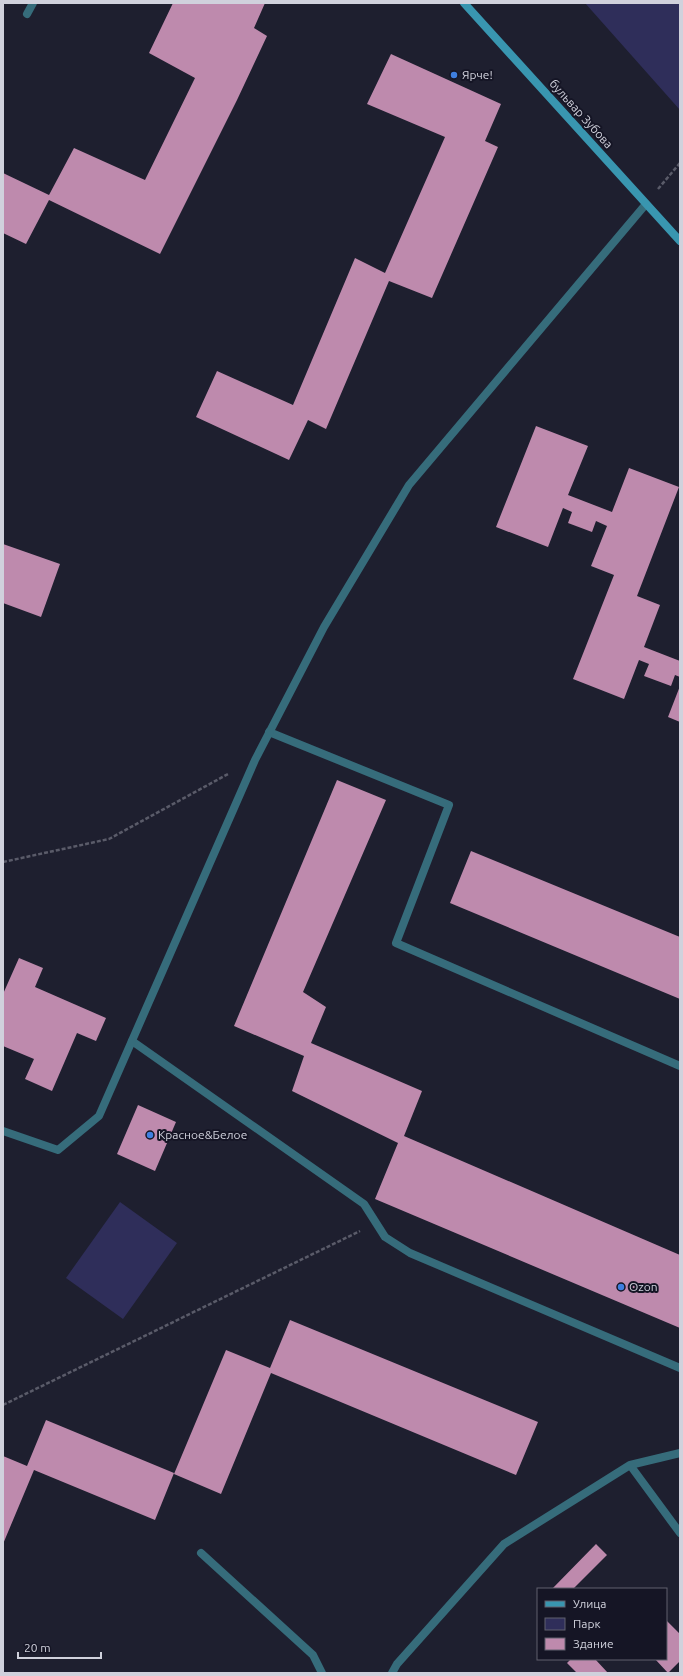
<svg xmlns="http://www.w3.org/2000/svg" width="683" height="1676" viewBox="0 0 683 1676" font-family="Ubuntu,sans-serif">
  <rect width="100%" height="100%" fill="#1e1f2f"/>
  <path fill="#2f2e5a" d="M 585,3 L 680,3 L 680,110 Z
    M 120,1202 L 177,1243 L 123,1319 L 66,1278 Z"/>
  <path fill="#be8aad" d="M 173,3 L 265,3 L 254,28 L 267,36 L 237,100 L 160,254 L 49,200 L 26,244 L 3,233 L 3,173 L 49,195 L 74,148 L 145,180 L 195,78 L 149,53 Z
    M 391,54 L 501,104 L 485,141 L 498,147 L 432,298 L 389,281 L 326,429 L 308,420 L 289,460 L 196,417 L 217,371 L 293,405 L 355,258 L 385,273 L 445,137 L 367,104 Z
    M 536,426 L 588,446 L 568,495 L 612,512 L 629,468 L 679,487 L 637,596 L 660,605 L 644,647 L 680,661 L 680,677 L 675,675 L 671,686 L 644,676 L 649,664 L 639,660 L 624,699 L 573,679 L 614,575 L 591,566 L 607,526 L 596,521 L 592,532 L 568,523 L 572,512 L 563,508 L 548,547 L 496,527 Z
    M 3,544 L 60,564 L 41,617 L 3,603 Z
    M 680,686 L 680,722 L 668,717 Z
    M 337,780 L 386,800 L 303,992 L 326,1007 L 311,1043 L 422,1091 L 404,1136 L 680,1255 L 680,1328 L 375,1199 L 398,1143 L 292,1091 L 304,1056 L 234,1026 Z
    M 471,851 L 680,937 L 680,999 L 450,903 Z
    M 19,958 L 43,968 L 35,987 L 106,1018 L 96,1041 L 77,1033 L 52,1091 L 25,1079 L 34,1059 L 3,1046 L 3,994 Z
    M 138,1105 L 176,1122 L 155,1171 L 117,1154 Z
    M 290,1320 L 538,1422 L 516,1475 L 271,1373 L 221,1494 L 174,1474 L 226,1350 L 270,1368 Z
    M 46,1420 L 174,1473 L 155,1520 L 34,1470 L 3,1544 L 3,1456 L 27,1466 Z
    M 596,1544 L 607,1555 L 573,1589 L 552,1589 Z
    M 666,1620 L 680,1634 L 680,1661 L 668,1673 L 655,1659 L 666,1659 Z
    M 571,1659 L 595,1659 L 608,1673 L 577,1673 L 567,1663 Z"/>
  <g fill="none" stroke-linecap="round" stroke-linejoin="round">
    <path stroke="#5a5b69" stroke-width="2.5" stroke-dasharray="4 2" stroke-linecap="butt" d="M 658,189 L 680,163
      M 3,862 L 109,839 L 228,774
      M 3,1405 L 360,1231"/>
    <path stroke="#366c7b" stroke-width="8" d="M 27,14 L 33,3
      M 269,732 L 449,805 L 396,943 L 680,1066
      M 132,1041 L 364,1204 L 385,1237 L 410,1253 L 680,1368
      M 201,1553 L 313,1655 L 322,1673"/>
    <path stroke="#366c7b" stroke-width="8" d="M 3,1131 L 58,1150 L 99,1116 L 255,760 L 324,627 L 409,485 L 646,204
      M 630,1465 L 680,1533
      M 392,1673 L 397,1664 L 504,1544 L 630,1465 L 680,1453"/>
    <path stroke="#3996b0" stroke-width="8" d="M 464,3 L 680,241"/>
  </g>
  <g fill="#3f7fe0" stroke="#151525" stroke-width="1.5">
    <circle cx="454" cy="75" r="4"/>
    <circle cx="150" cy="1135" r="4"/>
    <circle cx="621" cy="1287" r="4"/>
  </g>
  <g text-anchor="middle" stroke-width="4" stroke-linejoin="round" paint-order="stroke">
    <g font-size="12" fill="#d0d1dc" stroke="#151525" text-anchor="start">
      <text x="462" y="79">Ярче!</text>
      <text x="158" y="1139">Красное&amp;Белое</text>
      <text x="629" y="1291">Ozon</text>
    </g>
    <g font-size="12" fill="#d0d1dc" stroke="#151525">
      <text transform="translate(581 114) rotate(48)" y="4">бульвар Зубова</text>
    </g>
  </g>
  <rect width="683" height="1676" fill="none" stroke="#d0d1dc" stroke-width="8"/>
  <rect x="537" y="1588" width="130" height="72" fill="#151525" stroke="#60606e"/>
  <rect x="545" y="1601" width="20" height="6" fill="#3996b0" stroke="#60606e"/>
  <text x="573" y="1608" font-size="12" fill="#d0d1dc">Улица</text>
  <rect x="545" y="1618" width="20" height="12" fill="#2f2e5a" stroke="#60606e"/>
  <text x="573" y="1628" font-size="12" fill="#d0d1dc">Парк</text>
  <rect x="545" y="1638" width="20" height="12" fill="#be8aad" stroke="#60606e"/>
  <text x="573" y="1648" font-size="12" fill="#d0d1dc">Здание</text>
  <path d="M18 1652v6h83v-6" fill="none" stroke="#d0d1dc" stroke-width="2"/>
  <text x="24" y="1652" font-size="12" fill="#d0d1dc" stroke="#151525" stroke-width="3" paint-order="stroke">20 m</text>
</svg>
